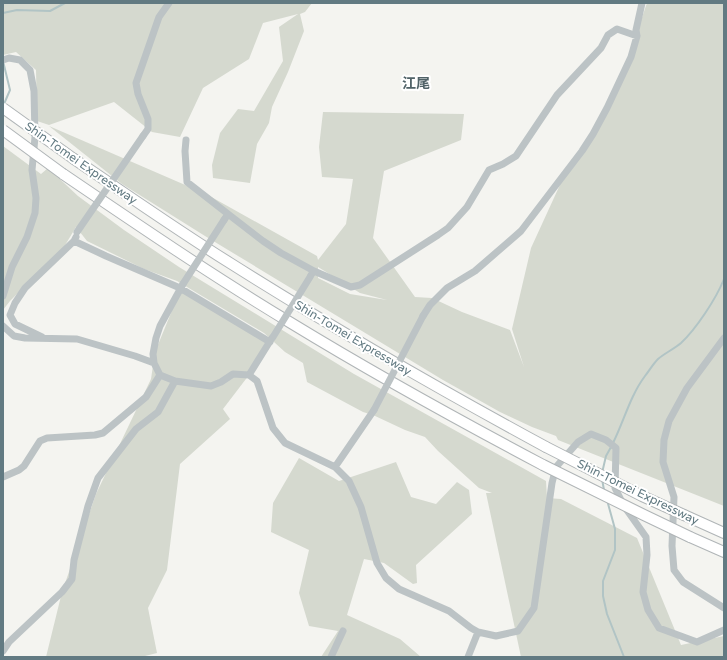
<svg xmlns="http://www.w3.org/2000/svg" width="727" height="660" viewBox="0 0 727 660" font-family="'Varela Round','Noto Sans JP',sans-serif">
  <rect width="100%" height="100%" fill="#f4f4f0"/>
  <path fill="#d5d9cf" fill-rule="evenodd" d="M 3,3 L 312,3 L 305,12 L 300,14 L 304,31 L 288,72 L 272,107 L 269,123 L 257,144 L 250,183 L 213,178 L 212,165 L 220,133 L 238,109 L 254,111 L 283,61 L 279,27 L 298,14 L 263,23 L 249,59 L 203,88 L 180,137 L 152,132 L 114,102 L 49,125 L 37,121 L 36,70 L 16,52 L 3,55 Z
    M 647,3 L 724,3 L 724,506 L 558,440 L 556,436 L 532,427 L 500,412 L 443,380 L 205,236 L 122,184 L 49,126 L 206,194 L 317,256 L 318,260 L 346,224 L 353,179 L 322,177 L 319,147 L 323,112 L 464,114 L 461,140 L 384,171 L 373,238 L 415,297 L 432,298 L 462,312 L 510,330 L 524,367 L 512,329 L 531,248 L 564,176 L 614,98 ZM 318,267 L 360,293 L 387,300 L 350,294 L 318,278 Z
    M 3,146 L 41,174 L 48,168 L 78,196 L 124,230 L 179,267 L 354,374 L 546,481 L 547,498 L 561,499 L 637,538 L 681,645 L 724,636 L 724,657 L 521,657 L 486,493 L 492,493 L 479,488 L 438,451 L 425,437 L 405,430 L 373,415 L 363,412 L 307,382 L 303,363 L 285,352 L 264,333 L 177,281 L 144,269 L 87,241 L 76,227 L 64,247 L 10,301 L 3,310 Z
    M 180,291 L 270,342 L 249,375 L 223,409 L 230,419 L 180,464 L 167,570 L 148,608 L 157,653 L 141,657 L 46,657 L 62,592 L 96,494 L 151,379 L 155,352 Z
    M 299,458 L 339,481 L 396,462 L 411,497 L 436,504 L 457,482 L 469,490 L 472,514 L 416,565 L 417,583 L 413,584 L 384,563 L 364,559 L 347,615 L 400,639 L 421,657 L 321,657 L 338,631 L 309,626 L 299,593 L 309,550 L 271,532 L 273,503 Z"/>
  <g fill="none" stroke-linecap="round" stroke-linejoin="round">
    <path stroke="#b1c4c5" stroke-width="2" d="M 3,13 L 17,10 L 50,11 L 65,3
      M 3,61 L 10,90 L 4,104
      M 613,443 C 624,421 630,396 645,376 C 649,371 653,364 658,359 C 665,353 674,349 681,343 C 696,329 716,299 724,279
      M 602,473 L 606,456 L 611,447
      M 602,479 L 604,490
      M 607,500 L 615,529 L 615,550 L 603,581 L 603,596 L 607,614 L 624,657"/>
    <defs>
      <path id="highway" d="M 74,159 C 126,194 177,230 230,263 C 333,328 439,389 546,447
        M 63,174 C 138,225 213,276 291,323 C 373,373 458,420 543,465
        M 684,515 L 724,533
        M 690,537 L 724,552"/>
    </defs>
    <use href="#highway" stroke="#b0b5b7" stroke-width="12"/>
    <path stroke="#bcc3c5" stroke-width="7" d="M 3,60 L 9,58 L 20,60 L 30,70 L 34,91 L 35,137 L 32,170 L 36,198 L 35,213 L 27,237 L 12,267 L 3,296
      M 143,136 L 148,129 L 148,119 L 138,94 L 136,83 L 159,17 L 169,3
      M 186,140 L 185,151 L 187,182 L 228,214
      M 224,220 L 228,214 L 263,241 L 281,253 L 314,271 L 311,275
      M 74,241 L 106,256 L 180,288 L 270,342
      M 314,271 L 351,287 L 360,285 L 438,235 L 448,228 L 467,207 L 489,170 L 503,164 L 516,156 L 557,95 L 601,48 L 608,35 L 617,29 L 637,36
      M 183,284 L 160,326 L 156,338 L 153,354 L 154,363 L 160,375 L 175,381 L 211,386 L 221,382 L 233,374 L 249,375 L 257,381 L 273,428 L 285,443 L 335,467 L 349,481 L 361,507 L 377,563 L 386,578 L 399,589 L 449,611 L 471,628 L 478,632 L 496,636 L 518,631 L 534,608 L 552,483 L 556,467 L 578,442 L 591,434 L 606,440 L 616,448 L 615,488 L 624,506 L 646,537 L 647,555 L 643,592 L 648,610 L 659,628 L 697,642 L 724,630
      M 423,316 L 430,305 L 447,288 L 475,271 L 521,231 L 582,151 L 593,134 L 607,108 L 631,57 L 637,36 L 636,30 L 642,3
      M 3,326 L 14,336 L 25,338 L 77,339 L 135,356 L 154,363
      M 42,337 L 15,324 L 10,315 L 15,303 L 25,288 L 74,241 L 76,237
      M 724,338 L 687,388 L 669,421 L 664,440 L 663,462 L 674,497 L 672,546 L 674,570 L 683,582 L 724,608
      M 249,375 L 272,338
      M 335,467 L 374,410
      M 3,477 L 19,470 L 24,466 L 40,441 L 47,438 L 95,435 L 103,433 L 146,397 L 160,375
      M 3,651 L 9,642 L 62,592 L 72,579 L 74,560 L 88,506 L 98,478 L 136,429 L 158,412 L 175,381
      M 331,657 L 343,631
      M 468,657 L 478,632"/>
    <use href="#highway" stroke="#fff" stroke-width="10"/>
    <defs>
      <path id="highway-bridge" d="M 3,108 L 74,159
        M 3,130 L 63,174
        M 546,447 L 642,496 L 684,515
        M 543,465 L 644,515 L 690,537"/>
    </defs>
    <use href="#highway-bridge" stroke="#b0b5b7" stroke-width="12" stroke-linecap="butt"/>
    <path stroke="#bcc3c5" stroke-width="7" d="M 77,232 L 143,136
      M 183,284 L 224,220
      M 273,337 L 310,277
      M 374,410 L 423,316"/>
    <use href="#highway-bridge" stroke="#fff" stroke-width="10"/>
  </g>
  <g text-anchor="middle" stroke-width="4" stroke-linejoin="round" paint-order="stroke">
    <g font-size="12" fill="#627a82" stroke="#fff">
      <text transform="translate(81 163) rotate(35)" y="4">Shin-Tomei Expressway</text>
      <text transform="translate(353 338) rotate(31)" y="4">Shin-Tomei Expressway</text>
      <text transform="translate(638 492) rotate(26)" y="4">Shin-Tomei Expressway</text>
    </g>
    <g font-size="14" font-weight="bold" fill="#506267" stroke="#fff">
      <text x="416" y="88">江尾</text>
    </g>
  </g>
  <rect width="727" height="660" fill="none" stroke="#627a82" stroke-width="8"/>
</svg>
